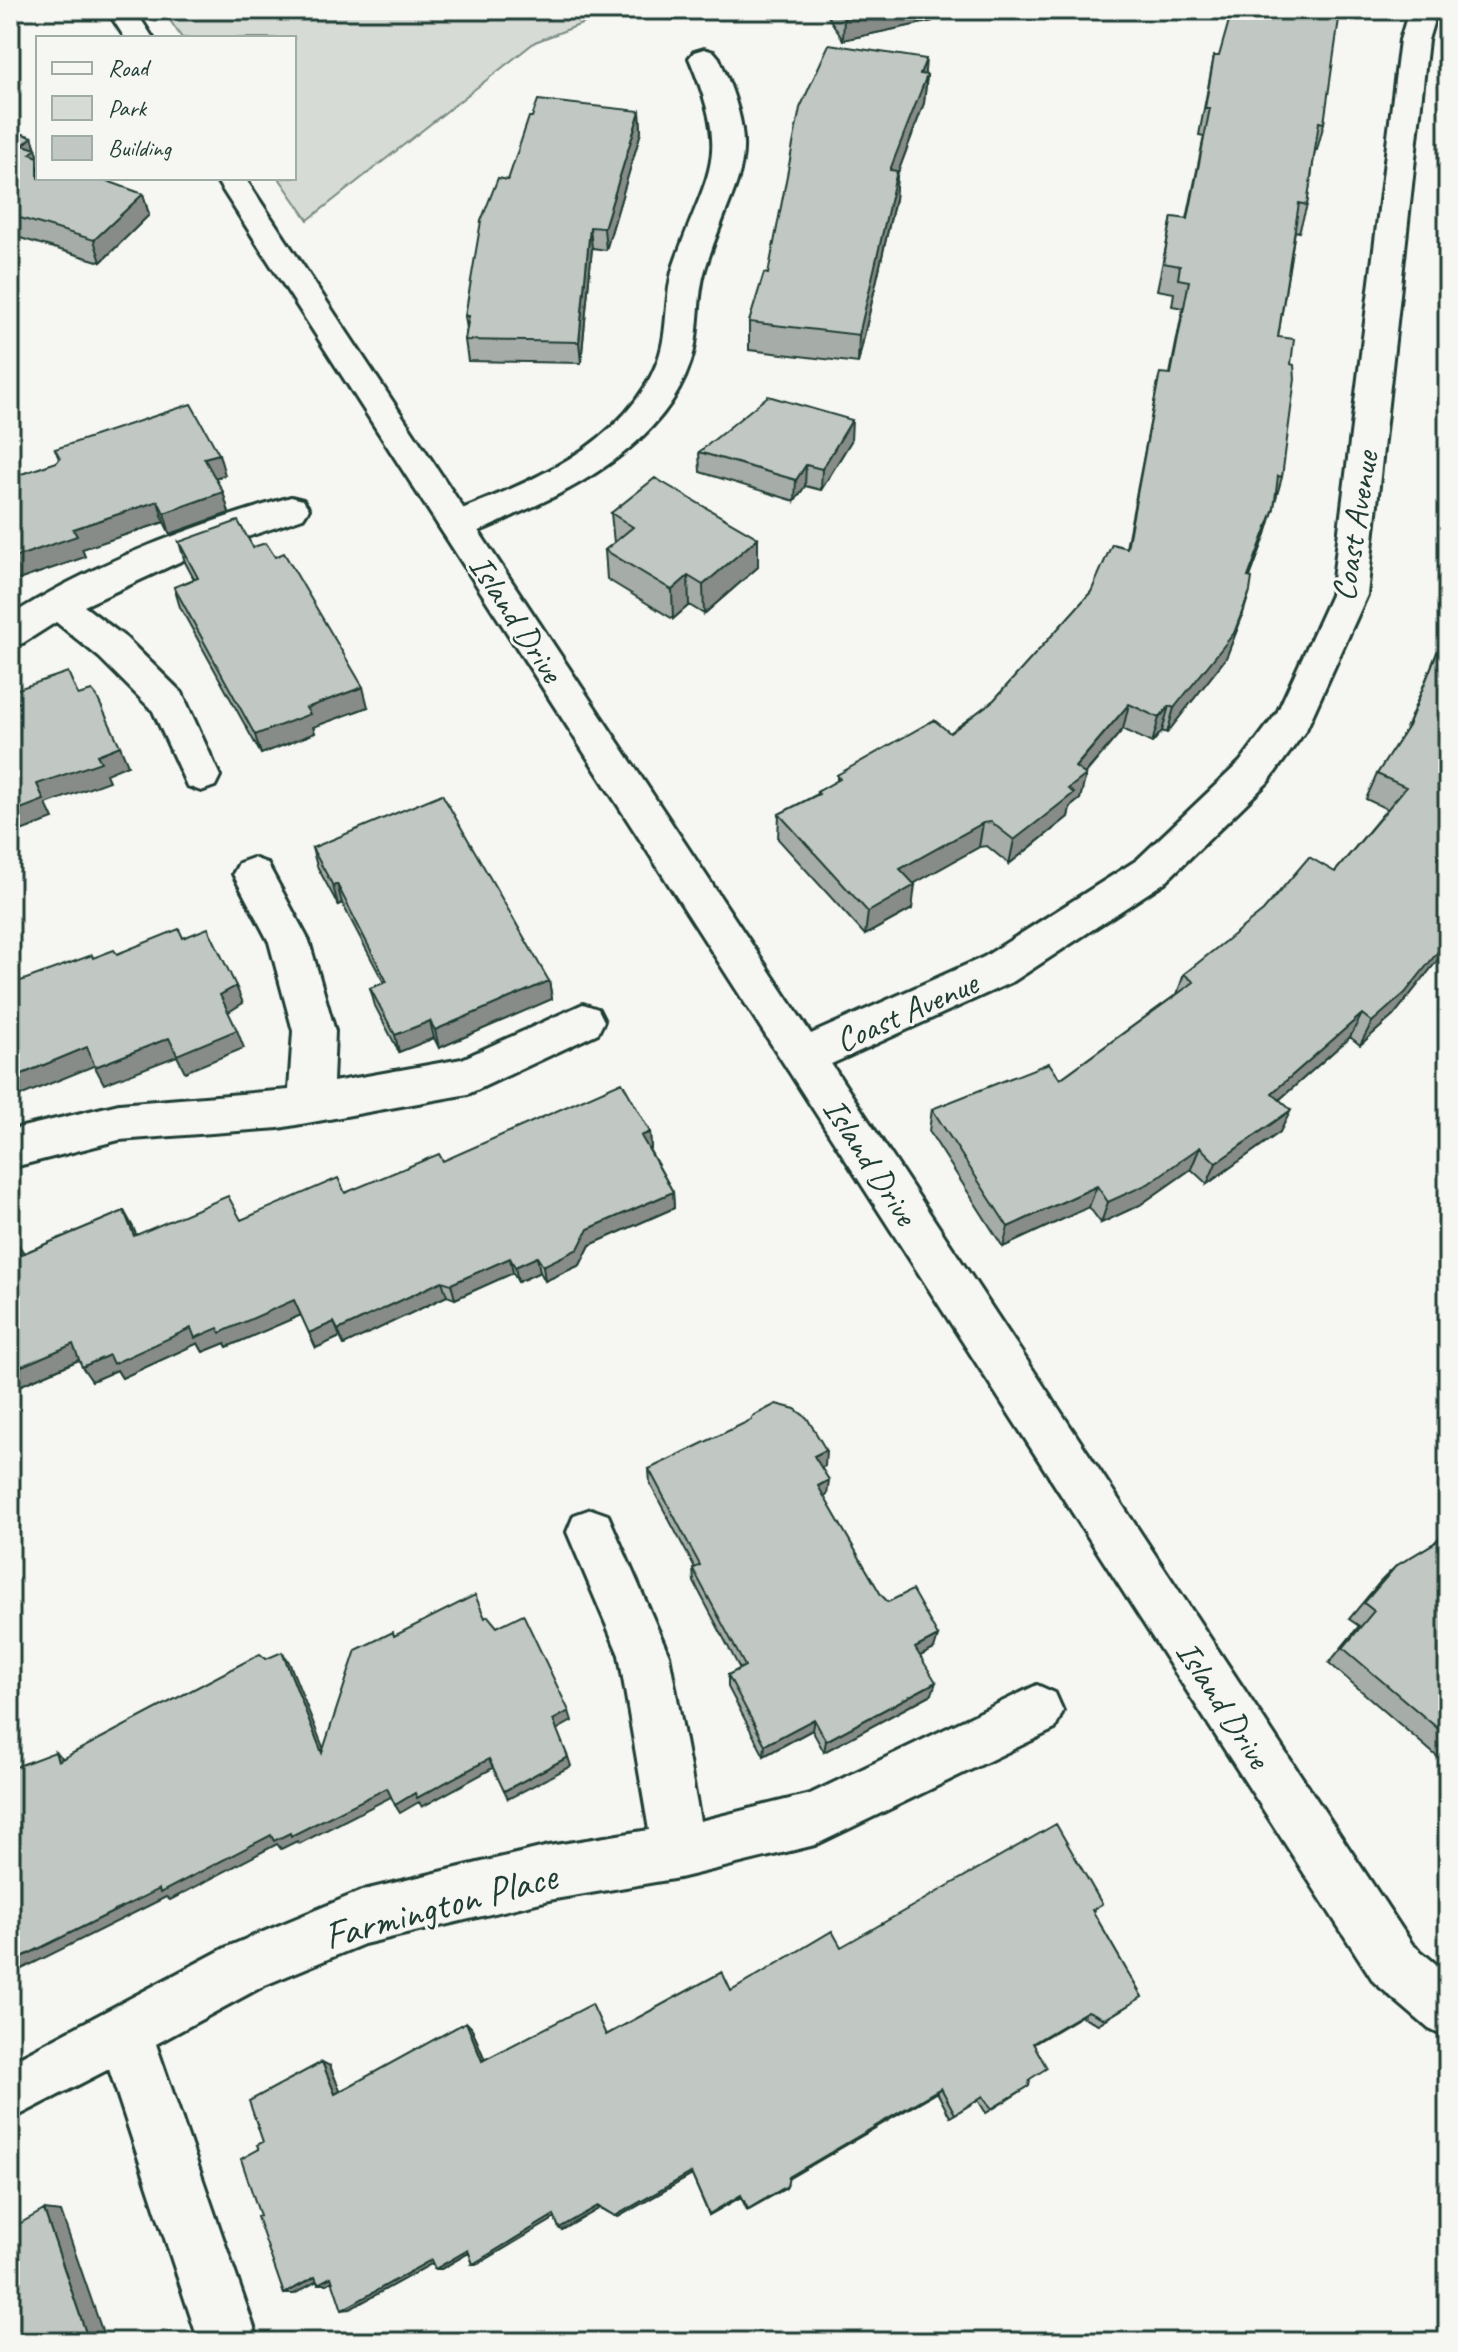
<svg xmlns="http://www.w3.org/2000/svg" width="1458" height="2352" viewBox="0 0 1458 2352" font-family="Caveat,sans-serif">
  <rect width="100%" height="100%" fill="#f6f6f2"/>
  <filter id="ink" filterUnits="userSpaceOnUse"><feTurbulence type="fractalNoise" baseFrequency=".0125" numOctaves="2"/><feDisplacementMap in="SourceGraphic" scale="16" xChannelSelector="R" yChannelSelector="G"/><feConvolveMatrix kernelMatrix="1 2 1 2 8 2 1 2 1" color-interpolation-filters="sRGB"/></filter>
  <g filter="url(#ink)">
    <path fill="#d6dbd6" stroke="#7a8c85" stroke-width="2" d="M 163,10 L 618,10 L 535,42 L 308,220 L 279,178 L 294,178 L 294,38 L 182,38 Z"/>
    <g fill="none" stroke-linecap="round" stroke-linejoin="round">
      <defs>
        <path id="street" d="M 704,49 L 714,52 L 719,58 C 764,162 738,168 706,266 C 697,293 700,322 694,350 C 676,430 593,481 523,511 C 500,521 469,541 444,534 L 438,525 L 444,516 C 522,486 626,447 658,360 C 669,330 664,296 674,265 C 707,168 733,162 689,58 L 694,52 Z
          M 291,497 L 303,500 L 309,509 L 303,518 L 194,555 L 84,606 L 126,638 L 182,693 L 220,776 L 215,786 L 201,791 L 187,786 L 153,711 L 100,658 L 56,622 L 23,643 L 10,647 L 10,616 C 95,562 193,525 291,497 Z
          M 253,858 L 267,863 L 309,941 L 335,1031 L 333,1082 L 462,1059 L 583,1004 L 598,1009 L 604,1021 L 598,1033 L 468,1094 L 279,1128 L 119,1140 L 10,1168 L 10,1130 L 119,1104 L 289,1090 L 293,1031 L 269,942 L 233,874 L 239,863 Z
          M 803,1039 L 818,1044 L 1412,1944 L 1448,1974 L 1448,2038 L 1429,2029 L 1374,1982 L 788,1070 L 782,1057 L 788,1044 Z
          M 591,1509 L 608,1515 L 669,1655 L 700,1821 L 810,1794 L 1037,1685 L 1055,1693 L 1063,1711 L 1055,1729 L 815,1845 L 679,1878 L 549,1900 L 364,1944 L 265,1985 L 156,2044 L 259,2342 L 199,2342 L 109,2069 L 10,2120 L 10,2062 L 227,1947 L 364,1890 L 549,1846 L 649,1830 L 619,1655 L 567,1532 L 574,1515 Z"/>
        <path id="secondary" d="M 107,10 L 135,10 L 153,38 L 125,38 Z
          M 1409,10 L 1437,10 L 1428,40 L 1367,595 L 1306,730 L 1268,782 L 1165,882 L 1014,981 L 818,1070 L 803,1075 L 788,1070 L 215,178 L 245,178 L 811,1034 L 984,957 L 1137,860 L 1240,762 L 1277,713 L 1331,595 L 1400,40 Z"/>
      </defs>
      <use href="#street" stroke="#1f3d34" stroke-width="6"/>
      <use href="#secondary" stroke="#1f3d34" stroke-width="6"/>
      <use href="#street" fill="#f6f6f2" fill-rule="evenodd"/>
      <use href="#secondary" fill="#f6f6f2" fill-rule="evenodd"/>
    </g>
    <path fill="#a6aca8" stroke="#1f3d34" stroke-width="2" d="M 824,10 L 934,10 L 933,21 L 843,40 Z
      M 1333,18 L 1324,123 L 1317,150 L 1315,150 L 1307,205 L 1299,232 L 1295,231 L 1278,337 L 1291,364 L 1282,477 L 1266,534 L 1250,577 L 1242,617 L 1226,658 L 1167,733 L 1162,731 L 1152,743 L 1123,729 L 1085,774 L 1080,799 L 1070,807 L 1068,817 L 1031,847 L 1009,864 L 987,846 L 979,847 L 913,884 L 912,909 L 865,935 L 778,839 L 779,814 L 816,795 L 817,792 L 837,781 L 837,775 L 950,733 L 994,700 L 1091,592 L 1126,548 L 1159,377 L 1170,374 L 1183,308 L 1172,306 L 1174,293 L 1157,290 L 1172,217 L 1187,219 L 1204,136 L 1199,135 L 1214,56 L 1219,56 Z
      M 924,74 L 927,75 L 924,103 L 897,175 L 895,199 L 858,363 L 749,350 L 749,322 L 768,274 Z
      M 640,111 L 641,132 L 606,250 L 592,248 L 581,363 L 468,361 L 465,340 L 467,329 L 465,316 Z
      M 10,130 L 32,137 L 38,155 L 38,178 L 143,194 L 149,215 L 101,262 L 10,235 Z
      M 851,441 L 821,490 L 805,486 L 795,501 L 700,472 L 699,452 Z
      M 55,449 L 225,475 L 215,478 L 223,492 L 229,513 L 170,534 L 164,522 L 82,549 L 85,557 L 12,582 L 16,590 L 10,592 L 10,478 L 57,462 L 59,459 Z
      M 611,513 L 758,538 L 758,567 L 704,614 L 689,605 L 673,619 L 607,579 L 605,550 L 614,543 Z
      M 179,542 L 368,707 L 313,727 L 315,733 L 261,754 L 180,607 L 174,587 L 194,579 L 185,562 Z
      M 1438,650 L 1448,653 L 1448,651 L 1448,947 L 1393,1016 L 1360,1045 L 1350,1037 L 1279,1100 L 1280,1132 L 1207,1184 L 1191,1169 L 1140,1205 L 1101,1223 L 1089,1207 L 1003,1247 L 929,1131 L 932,1109 L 1060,1079 L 1177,994 L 1184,974 L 1335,872 L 1387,809 L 1366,799 L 1377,774 L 1405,731 Z
      M 312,848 L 549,981 L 552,999 L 439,1048 L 434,1038 L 399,1052 L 375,1006 L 370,988 L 384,983 L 342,903 L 338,905 L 317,866 Z
      M 650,1132 L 651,1148 L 649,1149 L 673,1192 L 674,1208 L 590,1245 L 580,1265 L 545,1281 L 540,1272 L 518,1282 L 513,1273 L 455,1299 L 447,1296 L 344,1345 L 340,1337 L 316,1348 L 301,1315 L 227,1347 L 225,1343 L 203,1352 L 198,1343 L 122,1378 L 117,1370 L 92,1381 L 79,1360 L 10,1390 L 10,1238 L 24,1253 L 124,1211 L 136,1235 L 241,1220 L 345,1193 L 443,1161 Z
      M 1448,1456 L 1448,1471 L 1440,1465 Z
      M 825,1466 L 821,1467 L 827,1495 L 824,1497 L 881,1595 L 934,1649 L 920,1656 L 932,1694 L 824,1752 L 812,1730 L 764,1756 L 728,1687 L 728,1675 L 740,1669 L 694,1582 L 693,1569 L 695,1568 L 650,1484 L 649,1469 Z
      M 1448,1495 L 1448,1510 L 1441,1503 Z
      M 1448,1528 L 1448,1766 L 1329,1663 L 1359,1626 L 1349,1619 L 1380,1582 L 1396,1566 L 1434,1543 Z
      M 1095,1911 L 1093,1912 L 1142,1997 L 1098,2024 L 1081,2016 L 1033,2044 L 1029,2086 L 986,2113 L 978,2100 L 950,2117 L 937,2092 L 788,2179 L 786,2188 L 747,2210 L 741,2197 L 709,2215 L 692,2175 L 618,2217 L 600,2208 L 562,2230 L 559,2228 L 555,2218 L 478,2264 L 473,2264 L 469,2253 L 441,2269 L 433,2263 L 350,2309 L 332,2281 L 327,2284 L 318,2284 L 317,2281 L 294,2294 L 284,2294 L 260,2216 L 259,2149 L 263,2142 L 330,2066 L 340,2091 L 471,2027 L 485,2060 L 606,2035 L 731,1991 L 841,1947 Z"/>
    <path fill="#878c88" stroke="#1f3d34" stroke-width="2" d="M 884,10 L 934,10 L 933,21 L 843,40 L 844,18 Z
      M 926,59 L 924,83 L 927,75 L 924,103 L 897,175 L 895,199 L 858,363 L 859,335 L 890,170 L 920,74 Z
      M 640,111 L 641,132 L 606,250 L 604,228 Z
      M 32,137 L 38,155 L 38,175 L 23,145 Z
      M 143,194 L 149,215 L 101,262 L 94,240 Z
      M 590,227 L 592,248 L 581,363 L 579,342 Z
      M 852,420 L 851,441 L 821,490 L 822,469 Z
      M 219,454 L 225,475 L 210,479 L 204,458 Z
      M 806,465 L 805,486 L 795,501 L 796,480 Z
      M 223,492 L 229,513 L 170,534 L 164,513 Z
      M 158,501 L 164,522 L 82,549 L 85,557 L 12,582 L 16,590 L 10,592 L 10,559 L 73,529 Z
      M 1274,508 L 1266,534 L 1240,603 L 1248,577 Z
      M 758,538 L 758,567 L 704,614 L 703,585 Z
      M 688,576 L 689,605 L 673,619 L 672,590 Z
      M 1250,591 L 1242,617 L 1226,658 L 1167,733 L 1174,708 Z
      M 363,687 L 368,707 L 313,727 L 315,733 L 261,754 L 255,735 L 306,708 Z
      M 1129,704 L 1123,729 L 1080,779 L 1086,775 L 1080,799 L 1070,807 L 1068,817 L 1009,864 L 1014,840 Z
      M 1169,706 L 1162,731 L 1152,743 L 1159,718 Z
      M 120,746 L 128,765 L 106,774 L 109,781 L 46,804 L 53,819 L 10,835 L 10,813 L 37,784 L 97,755 Z
      M 983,823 L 979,847 L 897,893 L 900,869 Z
      M 337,884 L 342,903 L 338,905 L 333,886 Z
      M 915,885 L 912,909 L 865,935 L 868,912 Z
      M 1448,939 L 1448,947 L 1393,1016 L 1360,1045 L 1372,1022 Z
      M 549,981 L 552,999 L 439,1048 L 435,1030 Z
      M 236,986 L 243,1003 L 227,1013 L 220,995 Z
      M 1362,1014 L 1350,1037 L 1262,1115 L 1272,1093 Z
      M 430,1021 L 434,1038 L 399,1052 L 395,1035 Z
      M 237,1030 L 244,1048 L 185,1072 L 177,1056 L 104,1084 L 95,1067 L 169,1038 Z
      M 87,1047 L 96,1065 L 10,1100 L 10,1079 Z
      M 1291,1110 L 1280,1132 L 1207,1184 L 1216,1163 Z
      M 650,1132 L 651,1148 L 642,1152 L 641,1136 Z
      M 1200,1147 L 1191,1169 L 1140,1205 L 1101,1223 L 1108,1202 Z
      M 1097,1186 L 1089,1207 L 1003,1247 L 1008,1227 Z
      M 673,1192 L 674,1208 L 590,1245 L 580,1265 L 545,1281 L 543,1266 L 588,1229 Z
      M 124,1211 L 133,1227 L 143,1251 L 134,1236 Z
      M 13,1237 L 24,1253 L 30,1270 L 20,1255 Z
      M 537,1257 L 540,1272 L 518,1282 L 515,1267 Z
      M 510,1258 L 513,1273 L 455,1299 L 451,1284 Z
      M 442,1281 L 447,1296 L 344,1345 L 338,1330 Z
      M 294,1300 L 301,1315 L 227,1347 L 225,1343 L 203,1352 L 198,1343 L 122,1378 L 117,1370 L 92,1381 L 82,1367 L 109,1355 L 191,1328 L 218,1328 Z
      M 334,1322 L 340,1337 L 316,1348 L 309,1333 Z
      M 73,1344 L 83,1358 L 10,1390 L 10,1371 Z
      M 826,1450 L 825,1466 L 813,1471 L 814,1456 Z
      M 829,1480 L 827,1495 L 816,1501 L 818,1486 Z
      M 938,1636 L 934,1649 L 912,1660 L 915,1648 Z
      M 282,1652 L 289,1662 L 329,1762 L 322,1753 Z
      M 936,1682 L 932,1694 L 824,1752 L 826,1741 Z
      M 569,1711 L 572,1721 L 556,1730 L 553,1720 Z
      M 814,1719 L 812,1730 L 764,1756 L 765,1745 Z
      M 55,1752 L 67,1761 L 58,1761 Z
      M 568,1757 L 571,1766 L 508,1799 L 504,1791 Z
      M 489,1759 L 493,1768 L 422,1807 L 419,1802 L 400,1813 L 395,1805 L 415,1793 Z
      M 387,1788 L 393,1796 L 299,1844 L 297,1841 L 281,1849 L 277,1844 L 170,1900 L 166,1897 L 10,1975 L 10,1963 L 159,1889 L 271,1835 Z
      M 1088,2011 L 1081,2016 L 1027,2048 L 1033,2043 Z
      M 466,2022 L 471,2027 L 487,2065 L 482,2061 Z
      M 322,2062 L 330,2066 L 343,2098 L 335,2094 Z
      M 941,2088 L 937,2092 L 787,2179 L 789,2177 Z
      M 691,2173 L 692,2175 L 618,2217 L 615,2216 Z
      M 787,2186 L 786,2188 L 747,2210 L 748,2209 Z
      M 741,2195 L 741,2197 L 709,2215 L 709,2214 Z
      M 598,2206 L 600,2208 L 562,2230 L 559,2228 Z
      M 44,2210 L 61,2212 L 106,2342 L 89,2342 Z
      M 554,2215 L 557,2217 L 478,2264 L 473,2264 Z
      M 468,2250 L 473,2250 L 441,2269 L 435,2269 Z
      M 431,2260 L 438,2260 L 350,2309 L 342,2310 Z
      M 315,2277 L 324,2277 L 294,2294 L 284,2294 Z
      M 331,2277 L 339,2277 L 327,2284 L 318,2284 Z"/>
    <path fill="#c1c8c3" stroke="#1f3d34" stroke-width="2" d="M 839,10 L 884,10 L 844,18 Z
      M 1232,10 L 1335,10 L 1333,18 L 1339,19 L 1324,123 L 1319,122 L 1307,205 L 1299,203 L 1278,337 L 1294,339 L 1291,364 L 1294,365 L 1295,379 L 1282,477 L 1278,476 L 1274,508 L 1248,577 L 1252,578 L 1250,591 L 1234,633 L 1174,708 L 1169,706 L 1159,718 L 1129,704 L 1075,767 L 1086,775 L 1068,789 L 1074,793 L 1036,823 L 1014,840 L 991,822 L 983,823 L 900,869 L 915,885 L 868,912 L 779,814 L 819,794 L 817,792 L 840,779 L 837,775 L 934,720 L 950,733 L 994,700 L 1091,592 L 1112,544 L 1127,548 L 1159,377 L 1160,373 L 1171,374 L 1189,281 L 1178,279 L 1180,266 L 1163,263 L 1172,217 L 1188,219 L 1210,108 L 1205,108 L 1214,56 L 1219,56 Z
      M 829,44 L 926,59 L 920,74 L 927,75 L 890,170 L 897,171 L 859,335 L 749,322 L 764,273 L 768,274 L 800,108 Z
      M 538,100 L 640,111 L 604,228 L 590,227 L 579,342 L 465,340 L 469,316 L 465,316 L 481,221 L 498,178 L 508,180 L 529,117 L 532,117 Z
      M 10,130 L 32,137 L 23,145 L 36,149 L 30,154 L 38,157 L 38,178 L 99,178 L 143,194 L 94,240 L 10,215 Z
      M 768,396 L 852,420 L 822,469 L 806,465 L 796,480 L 699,452 Z
      M 191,404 L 219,454 L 204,458 L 223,492 L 164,513 L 158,501 L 73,529 L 77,536 L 10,559 L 10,478 L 57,462 L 60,458 L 55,449 Z
      M 655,478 L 758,538 L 703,585 L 688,576 L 672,590 L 605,550 L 633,527 L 611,513 Z
      M 238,521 L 253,547 L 266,543 L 275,557 L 284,553 L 363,687 L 306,708 L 310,714 L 255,735 L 174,587 L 198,578 L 179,542 Z
      M 1438,650 L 1448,653 L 1448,939 L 1405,993 L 1372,1022 L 1362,1014 L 1272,1093 L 1291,1110 L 1216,1163 L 1200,1147 L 1148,1184 L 1108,1202 L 1097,1186 L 1008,1227 L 932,1109 L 1049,1063 L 1060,1079 L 1194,982 L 1184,974 L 1263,911 L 1309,857 L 1335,872 L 1406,787 L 1377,774 L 1408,726 Z
      M 68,672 L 78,695 L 92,691 L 97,697 L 120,746 L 97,755 L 101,762 L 37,784 L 44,800 L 10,813 L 10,706 L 18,703 L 12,691 Z
      M 442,794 L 549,981 L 435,1030 L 430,1021 L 395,1035 L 370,988 L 387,982 L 337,884 L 333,886 L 312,848 Z
      M 208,928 L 236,986 L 220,995 L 237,1030 L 177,1055 L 169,1038 L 95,1067 L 87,1047 L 10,1079 L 10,962 L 18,982 L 92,955 L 93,958 L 114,950 L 117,954 L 179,929 L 183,938 Z
      M 622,1082 L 650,1132 L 641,1136 L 673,1192 L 588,1229 L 578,1249 L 543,1266 L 537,1257 L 515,1267 L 510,1258 L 451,1284 L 442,1281 L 338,1330 L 334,1322 L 309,1333 L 294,1300 L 220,1333 L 218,1328 L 195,1338 L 191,1328 L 113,1364 L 109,1355 L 82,1367 L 73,1344 L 10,1371 L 10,1238 L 13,1237 L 20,1255 L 124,1211 L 134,1236 L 228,1196 L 241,1220 L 338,1178 L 345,1193 L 439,1154 L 443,1161 Z
      M 776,1404 L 795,1409 L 807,1418 L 826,1450 L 814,1456 L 829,1480 L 818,1486 L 881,1595 L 888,1602 L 912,1590 L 938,1636 L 915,1648 L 936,1682 L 826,1741 L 814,1719 L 765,1745 L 728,1675 L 745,1666 L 693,1569 L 700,1565 L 649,1469 L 751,1420 L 753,1416 Z
      M 1448,1529 L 1448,1737 L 1343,1648 L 1374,1611 L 1364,1603 L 1396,1566 L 1436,1542 Z
      M 475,1595 L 485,1618 L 488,1616 L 497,1627 L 523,1614 L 569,1711 L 553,1720 L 568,1757 L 504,1791 L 489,1759 L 417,1798 L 415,1793 L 395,1805 L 387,1788 L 291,1836 L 290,1833 L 274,1841 L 271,1835 L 160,1893 L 159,1889 L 10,1963 L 10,1769 L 55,1752 L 58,1761 L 260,1654 L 266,1659 L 282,1652 L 322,1753 L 356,1650 L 393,1632 L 394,1636 Z
      M 1056,1824 L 1102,1904 L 1092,1910 L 1142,1997 L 1105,2019 L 1088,2011 L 1033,2043 L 1047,2068 L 1030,2079 L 1029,2086 L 991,2109 L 983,2096 L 955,2114 L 941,2088 L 789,2177 L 787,2186 L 748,2209 L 741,2195 L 709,2214 L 691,2173 L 615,2216 L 598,2206 L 559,2228 L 554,2215 L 473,2264 L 468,2250 L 435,2269 L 431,2260 L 342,2310 L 331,2277 L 318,2284 L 315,2277 L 284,2294 L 257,2217 L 260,2216 L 241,2159 L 259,2149 L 257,2145 L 263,2142 L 249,2101 L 322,2062 L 335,2094 L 466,2022 L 482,2061 L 592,2004 L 606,2035 L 722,1972 L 731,1991 L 832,1931 L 841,1947 Z
      M 44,2210 L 89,2342 L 10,2342 L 10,2229 Z"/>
  </g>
  <g text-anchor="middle" stroke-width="6" stroke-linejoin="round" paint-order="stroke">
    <g font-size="34" fill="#1f3d34" stroke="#f6f6f2">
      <text transform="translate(1354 526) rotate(-81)" y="12">Coast Avenue</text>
      <text transform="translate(517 618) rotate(57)" y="12">Island Drive</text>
      <text transform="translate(906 1011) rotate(-24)" y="12">Coast Avenue</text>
      <text transform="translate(871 1161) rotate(57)" y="12">Island Drive</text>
      <text transform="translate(1224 1704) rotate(57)" y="12">Island Drive</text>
    </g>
    <g font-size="40" fill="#1f3d34" stroke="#f6f6f2">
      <text transform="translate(440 1905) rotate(-15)" y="14">Farmington Place</text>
    </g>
  </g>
  <rect width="1458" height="2352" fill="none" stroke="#f6f6f2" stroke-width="40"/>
  <rect x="20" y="20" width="1418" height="2312" fill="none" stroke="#1f3d34" stroke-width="3" filter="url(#ink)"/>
  <rect x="36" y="36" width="260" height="144" fill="#f6f6f2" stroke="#a0aca6" stroke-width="2"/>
  <rect x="52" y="62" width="40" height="12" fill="#f6f6f2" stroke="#a0aca6" stroke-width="2"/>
  <text x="108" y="76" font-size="24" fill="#1f3d34">Road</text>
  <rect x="52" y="96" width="40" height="24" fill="#d6dbd6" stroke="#a0aca6" stroke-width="2"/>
  <text x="108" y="116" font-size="24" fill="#1f3d34">Park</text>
  <rect x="52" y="136" width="40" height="24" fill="#c1c8c3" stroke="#a0aca6" stroke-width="2"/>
  <text x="108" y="156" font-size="24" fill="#1f3d34">Building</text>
</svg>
